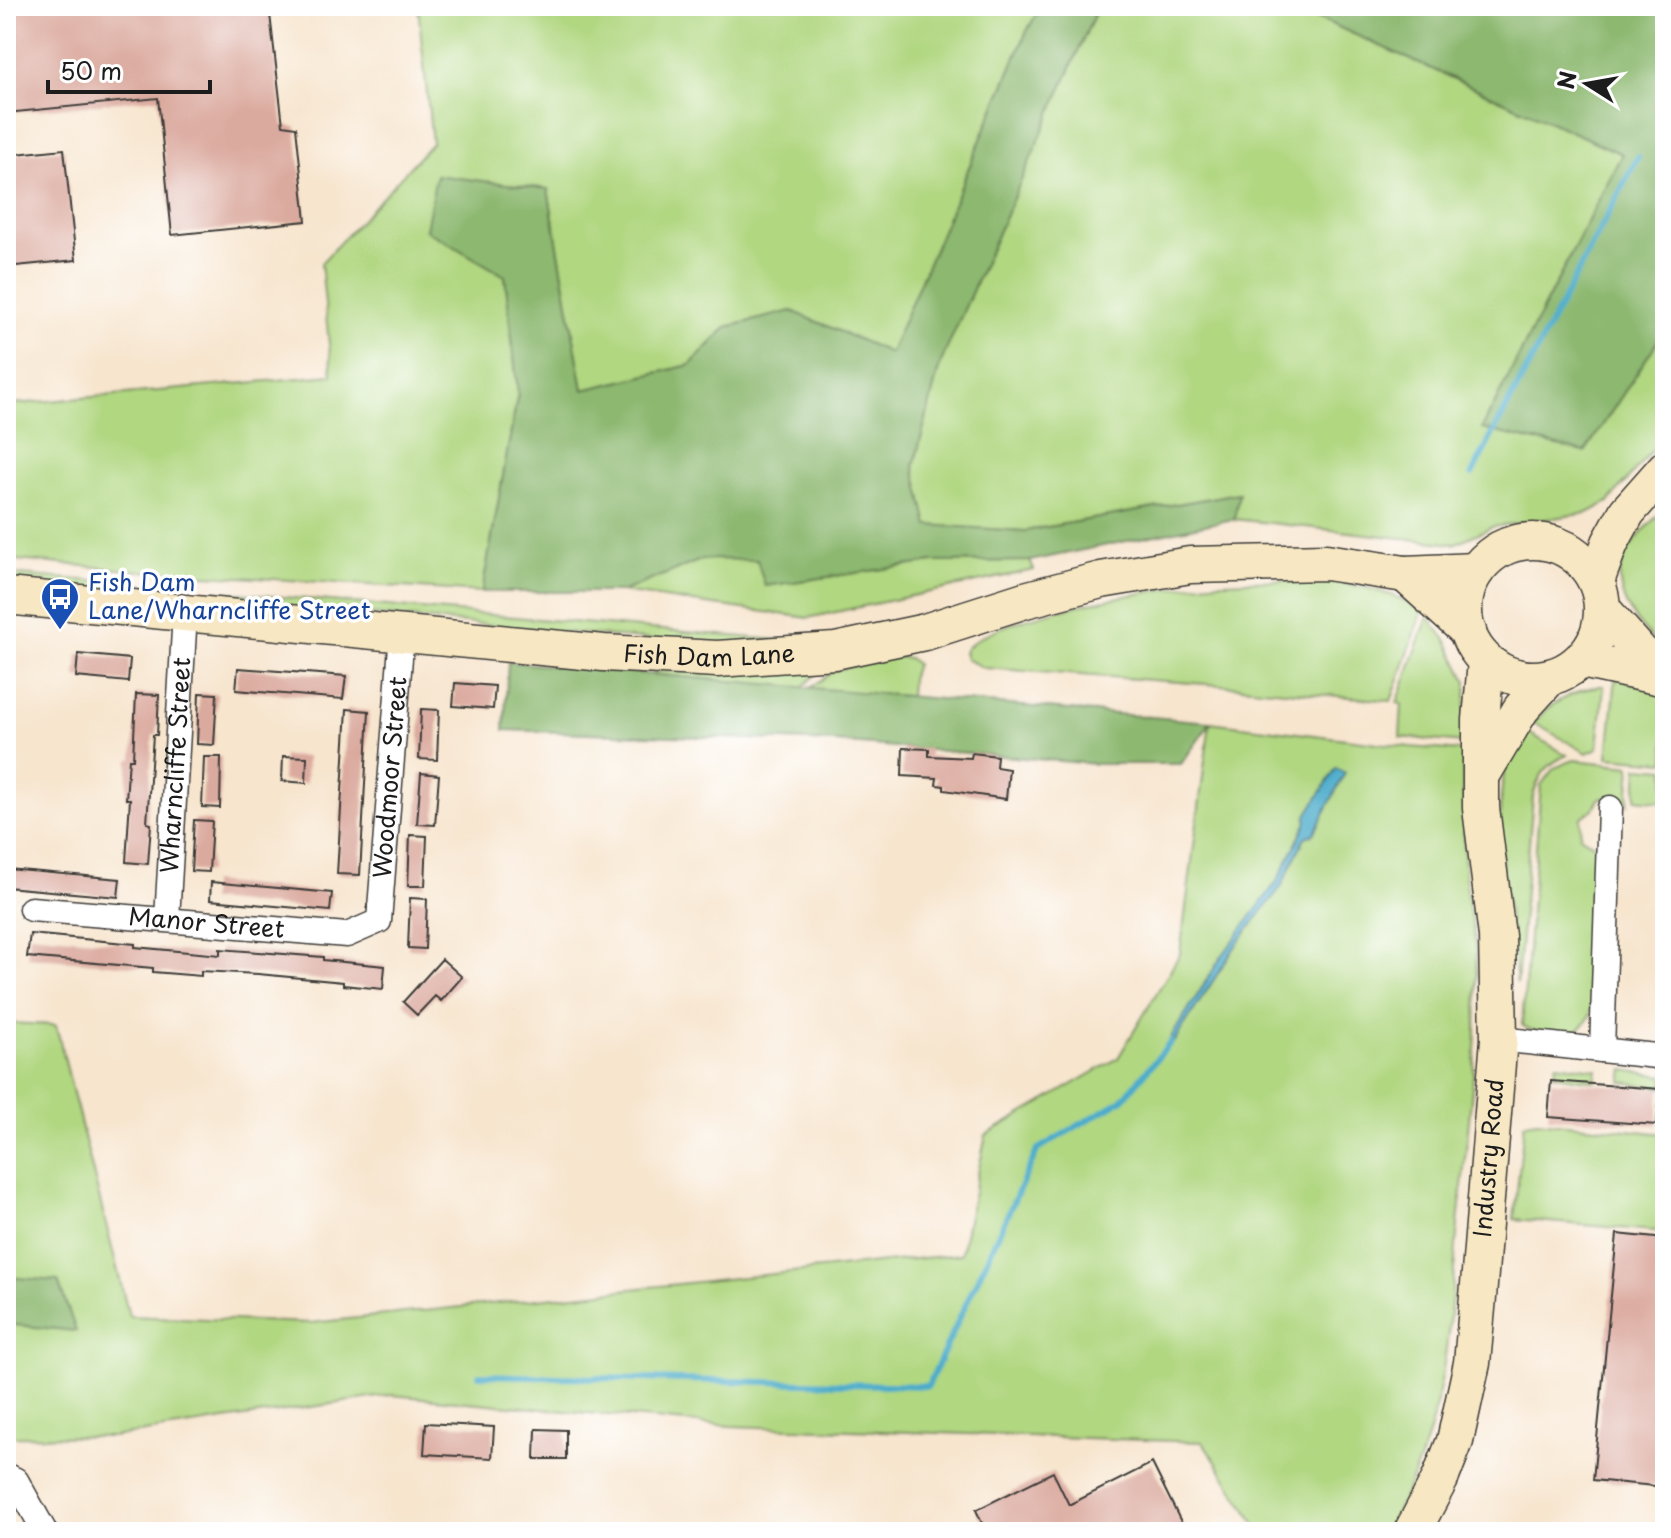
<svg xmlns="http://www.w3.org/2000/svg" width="1671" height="1538" viewBox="0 0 1671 1538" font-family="'Playpen Sans',sans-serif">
  <rect width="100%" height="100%" fill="#fff"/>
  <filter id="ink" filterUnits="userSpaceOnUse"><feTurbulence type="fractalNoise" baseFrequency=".0125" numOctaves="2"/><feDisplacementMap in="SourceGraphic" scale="16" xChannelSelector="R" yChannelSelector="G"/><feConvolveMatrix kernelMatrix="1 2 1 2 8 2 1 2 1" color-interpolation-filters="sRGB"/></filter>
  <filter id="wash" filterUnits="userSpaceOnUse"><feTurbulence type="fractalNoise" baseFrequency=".006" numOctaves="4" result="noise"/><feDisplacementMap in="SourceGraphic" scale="32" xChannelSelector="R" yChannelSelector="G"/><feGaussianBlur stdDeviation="1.8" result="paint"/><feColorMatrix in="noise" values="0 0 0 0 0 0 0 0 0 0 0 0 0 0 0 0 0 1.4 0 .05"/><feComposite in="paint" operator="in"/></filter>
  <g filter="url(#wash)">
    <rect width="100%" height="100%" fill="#f7e5ce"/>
    <path fill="#b1d781" stroke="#667a4e" stroke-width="2" d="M 418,6 L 1041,6 L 1027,31 L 890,353 L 792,311 L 727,327 L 690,365 L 583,390 L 548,189 L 426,230 L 505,276 L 518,393 L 482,592 L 141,571 L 6,559 L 6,405 L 332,375 L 321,263 L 432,143 Z
      M 1098,6 L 1291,6 L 1622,154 L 1482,428 L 1585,452 L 1665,330 L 1665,435 L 1609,502 L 1588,513 L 1492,527 L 1454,544 L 1234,519 L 1238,493 L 1025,531 L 928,526 L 914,466 L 940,364 Z
      M 1665,507 L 1665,652 C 1643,630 1609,597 1623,561 C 1631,541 1651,524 1665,507 Z
      M 703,559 L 758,559 L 766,586 L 933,562 L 1030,561 L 1034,570 L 808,618 L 621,592 Z
      M 6,574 L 180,588 L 180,598 L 6,582 Z
      M 1220,582 C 1283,580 1364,574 1419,609 L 1422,613 L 1391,701 L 1220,685 L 984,668 L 966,659 L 964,652 C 983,615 1176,586 1220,582 Z
      M 215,591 L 801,642 L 696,644 L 213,600 Z
      M 1428,617 L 1447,641 L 1467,681 L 1463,743 L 1400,737 L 1402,704 L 1397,703 Z
      M 899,657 L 909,658 L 916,664 L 911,679 L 910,696 L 809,689 L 835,670 Z
      M 828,664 L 801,688 L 652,674 L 656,671 Z
      M 1616,677 L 1665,694 L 1665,762 L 1608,757 Z
      M 1598,686 L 1604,686 L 1598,748 L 1587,753 L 1534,723 C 1548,703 1575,691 1598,686 Z
      M 1210,722 L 1410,747 L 1462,751 C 1464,799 1462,848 1467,896 C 1469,912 1474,928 1475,944 C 1482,1040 1466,1139 1457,1235 C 1447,1348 1445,1431 1385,1532 L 1261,1532 L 1203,1442 L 730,1426 L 391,1395 L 112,1437 L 6,1436 L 6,1023 L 56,1025 L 129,1316 L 311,1323 L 961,1254 L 986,1135 L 1118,1058 L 1180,954 Z
      M 1524,730 L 1567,755 C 1547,764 1539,774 1533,796 L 1517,984 C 1511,924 1492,832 1504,775 C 1507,759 1516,744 1524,730 Z
      M 1574,760 L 1631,766 L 1628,804 L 1622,797 L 1600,798 L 1593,809 L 1581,818 L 1580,836 L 1594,845 L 1597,853 L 1592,1009 C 1585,1034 1569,1035 1546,1032 C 1537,1031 1529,1031 1522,1025 L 1541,785 L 1554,768 Z
      M 1638,767 L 1665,769 L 1665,802 L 1636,799 Z
      M 1556,1064 L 1597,1069 L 1595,1081 L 1555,1075 Z
      M 1624,1070 L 1664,1076 L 1663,1088 L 1622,1082 Z
      M 1537,1121 L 1665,1134 L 1665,1232 L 1514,1219 L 1524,1123 Z"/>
    <path fill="#8cb86f" stroke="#546a46" stroke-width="2" d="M 1041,6 L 1098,6 L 940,364 L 914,466 L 928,525 L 1025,531 L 1239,493 L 1234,519 L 1030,561 L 933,562 L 765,586 L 757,560 L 703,559 L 621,592 L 482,592 L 518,393 L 505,276 L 426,230 L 436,175 L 548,189 L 583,390 L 690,365 L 727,327 L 792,311 L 890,353 L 1027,31 Z
      M 1291,6 L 1665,6 L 1665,330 L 1585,452 L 1482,429 L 1622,154 Z
      M 508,662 L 1211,722 L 1181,764 L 1095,764 L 836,742 L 504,730 Z
      M 6,1277 L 58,1281 L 76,1331 L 6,1324 Z"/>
    <path fill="#4caccb" stroke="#346474" stroke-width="2" d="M 1336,768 L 1345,773 L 1314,834 L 1305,837 L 1281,887 L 1235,947 L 1173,1043 L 1168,1047 L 1171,1037 L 1222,956 L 1278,880 L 1306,824 L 1307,815 Z"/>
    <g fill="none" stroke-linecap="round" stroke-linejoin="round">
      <path stroke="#4caccb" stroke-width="6" d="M 1472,474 L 1638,157
        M 479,1375 L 928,1386 L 1038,1149 L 1122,1100 L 1171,1042"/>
    </g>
    <g id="blocks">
      <path fill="#dbaa9f" d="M 6,6 L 269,6 L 283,125 L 296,127 L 306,221 L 172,235 L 158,98 L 6,113 Z
        M 64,149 L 76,260 L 6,267 L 6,155 Z
        M 78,654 L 130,659 L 128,682 L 76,677 Z
        M 238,668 L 346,676 L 343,699 L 236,690 Z
        M 455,683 L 495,686 L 493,709 L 453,706 Z
        M 199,693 L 217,694 L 214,745 L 197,744 Z
        M 136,694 L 159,695 L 157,735 L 153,735 L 147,823 L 151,824 L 148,864 L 126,862 L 130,799 L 126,799 L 129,759 L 133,759 Z
        M 347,709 L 369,711 L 360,875 L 337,874 Z
        M 421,709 L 439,710 L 437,760 L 419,759 Z
        M 903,748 L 929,749 L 929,756 L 971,758 L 972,753 L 997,756 L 996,767 L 1009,769 L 1006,799 L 944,790 L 944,786 L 936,785 L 937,778 L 902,776 Z
        M 283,756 L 307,757 L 306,783 L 282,781 Z
        M 204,757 L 221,757 L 220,808 L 202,807 Z
        M 421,773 L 439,775 L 435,825 L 417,824 Z
        M 194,820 L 212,821 L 209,872 L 191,871 Z
        M 410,835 L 427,836 L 425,886 L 408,886 Z
        M 7,869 L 120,879 L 118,897 L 6,887 Z
        M 211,882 L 332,893 L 330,911 L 210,900 Z
        M 410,898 L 427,899 L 425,949 L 408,948 Z
        M 30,934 L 135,944 L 135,947 L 220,955 L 220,949 L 323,957 L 323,960 L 385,966 L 383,989 L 343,985 L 343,982 L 258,974 L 201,971 L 201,976 L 153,972 L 153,968 L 27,957 Z
        M 442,959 L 462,977 L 441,1001 L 435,996 L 417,1015 L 403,1002 Z
        M 1551,1081 L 1660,1089 L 1657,1125 L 1548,1117 Z
        M 1617,1234 L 1665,1239 L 1665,1487 L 1593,1480 Z
        M 426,1423 L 494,1427 L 492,1458 L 424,1454 Z
        M 536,1429 L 566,1430 L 566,1459 L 535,1459 Z
        M 1152,1463 L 1186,1532 L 986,1532 L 976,1510 L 1053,1472 L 1069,1505 Z"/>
    </g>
  </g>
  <g filter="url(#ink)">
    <use href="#blocks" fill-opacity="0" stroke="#3d3a37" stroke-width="2"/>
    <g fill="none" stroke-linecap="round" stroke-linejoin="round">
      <defs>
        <g id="street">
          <path id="s1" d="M 31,909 L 347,935 L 379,921 L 402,633"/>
          <path id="s2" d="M 167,919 L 185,613"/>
          <path d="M 1499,1039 L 1665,1057"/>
          <path d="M 1602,1050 L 1610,808"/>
          <path d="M 6,1475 L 16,1480 L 45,1532"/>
        </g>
        <g id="secondary">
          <circle cx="1533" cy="610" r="69"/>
          <path d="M 1405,574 L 1468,631"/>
          <path d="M 1596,581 L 1610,543 L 1627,512 L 1665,469"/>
          <path id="s3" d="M 6,596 L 604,653 L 717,659 L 835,651 L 925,632 L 1025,600 L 1101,580 L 1190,565 L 1326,562 L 1405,574 L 1476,571"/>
          <path d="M 1603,610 L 1640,652 L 1665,673"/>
          <path d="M 1581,660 L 1665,678"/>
          <path d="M 1483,773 L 1521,709 L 1550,677"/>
          <path id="s4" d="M 1412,1532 L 1440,1479 L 1455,1441 L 1472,1363 L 1478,1297 L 1499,1039 L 1497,936 L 1481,808 L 1481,720 L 1486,661"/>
        </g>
      </defs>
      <use href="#street" stroke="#3d3a37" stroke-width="27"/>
      <use href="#secondary" stroke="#3d3a37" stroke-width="39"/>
      <use href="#street" stroke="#fff" stroke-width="24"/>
      <use href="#secondary" stroke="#f7e8c3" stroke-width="36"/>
    </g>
  </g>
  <defs>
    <symbol id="bus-pin" viewBox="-11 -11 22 30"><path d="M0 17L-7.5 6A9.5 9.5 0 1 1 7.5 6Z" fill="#1a4fb4" stroke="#fff"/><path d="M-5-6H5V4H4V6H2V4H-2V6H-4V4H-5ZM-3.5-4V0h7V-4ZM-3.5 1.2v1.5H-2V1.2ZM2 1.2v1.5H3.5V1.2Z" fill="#fff"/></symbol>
  </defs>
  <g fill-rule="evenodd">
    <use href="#bus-pin" x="38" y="575" width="44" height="60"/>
  </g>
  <g text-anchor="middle" stroke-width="7" stroke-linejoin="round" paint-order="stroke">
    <g font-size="24" fill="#164399" stroke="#fff" text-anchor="start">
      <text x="88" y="591">Fish Dam<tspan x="88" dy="28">Lane/Wharncliffe Street</tspan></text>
    </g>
    <g font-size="24" fill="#1c1c1c" stroke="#fff">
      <text dy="8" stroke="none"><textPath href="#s3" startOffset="706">Fish Dam Lane</textPath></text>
      <text dy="8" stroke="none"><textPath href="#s2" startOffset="154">Wharncliffe Street</textPath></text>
      <text dy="8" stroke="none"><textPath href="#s1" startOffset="496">Woodmoor Street</textPath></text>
      <text dy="8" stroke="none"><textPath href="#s1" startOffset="176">Manor Street</textPath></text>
      <text dy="8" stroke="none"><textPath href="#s4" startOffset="386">Industry Road</textPath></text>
    </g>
  </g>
  <rect width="1671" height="1538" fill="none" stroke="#fff" stroke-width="32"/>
  <g transform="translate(1587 84) rotate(281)" stroke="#ffffff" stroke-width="6" paint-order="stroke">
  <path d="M0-6L14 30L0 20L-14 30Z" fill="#1c1c1c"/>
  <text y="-12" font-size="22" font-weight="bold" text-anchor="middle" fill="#1c1c1c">N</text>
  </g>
  <path d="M48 80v12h162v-12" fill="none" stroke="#1c1c1c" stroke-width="4"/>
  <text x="60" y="80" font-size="24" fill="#1c1c1c" stroke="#ffffff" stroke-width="6" paint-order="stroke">50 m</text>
</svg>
